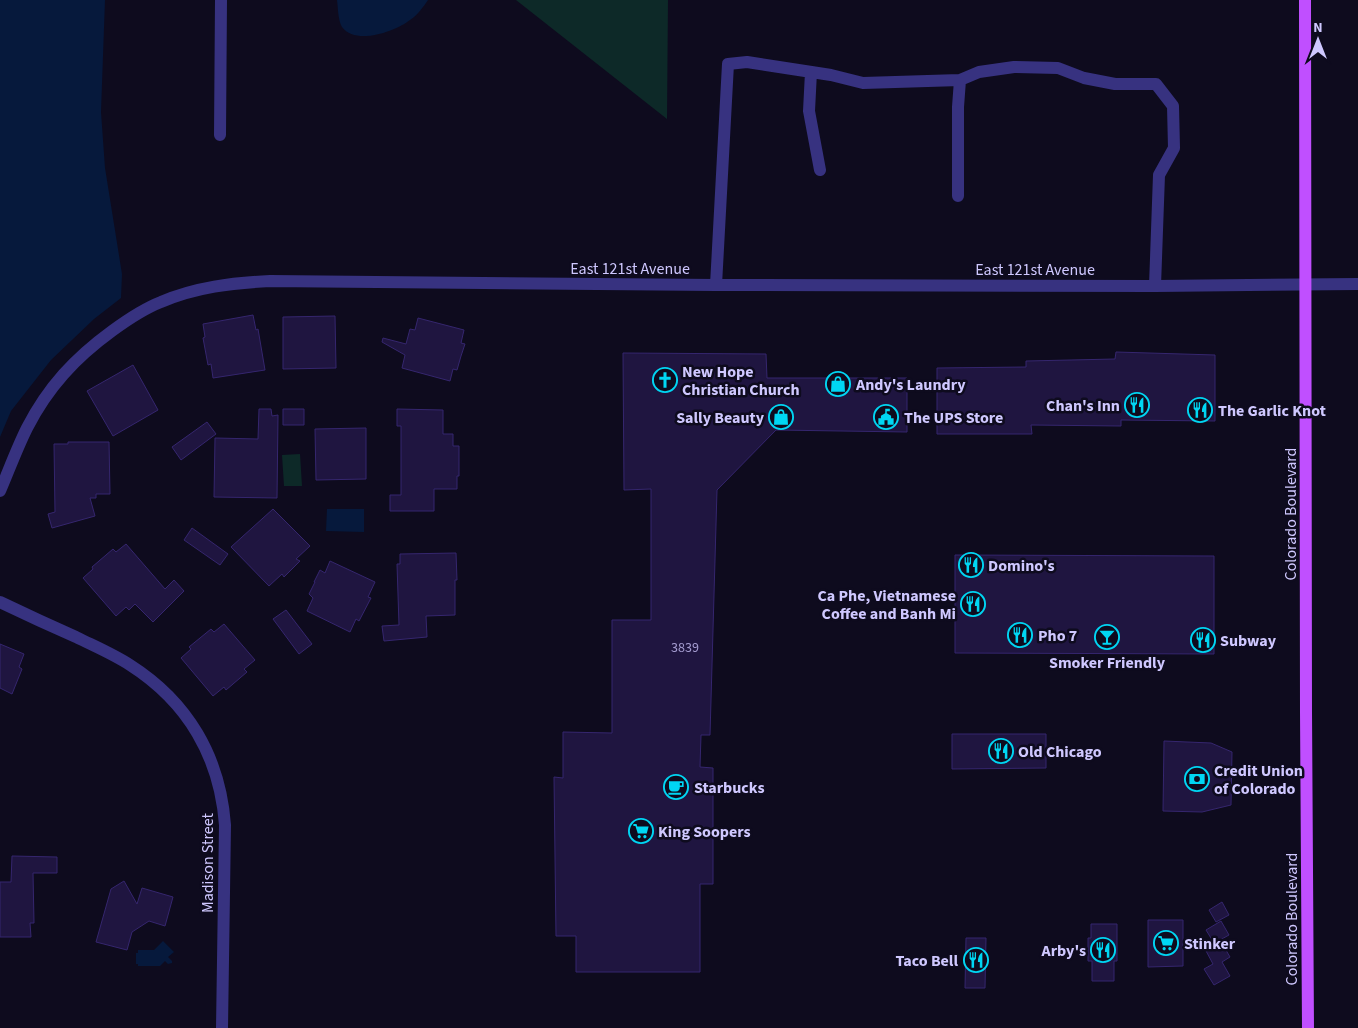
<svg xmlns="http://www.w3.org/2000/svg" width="1358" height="1028" viewBox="0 0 1358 1028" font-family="'Source Sans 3',sans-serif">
  <rect width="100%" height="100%" fill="#0e0b1e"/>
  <path fill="#0d2928" d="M 516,0 L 668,0 L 667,119 Z
    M 300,454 L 302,486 L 284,486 L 282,455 Z"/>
  <path fill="#06193c" d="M 0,0 L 105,0 L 101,112 L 105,168 L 122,274 L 121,298 L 94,319 L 51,360 L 11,411 L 0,437 Z
    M 337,0 L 428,0 C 423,7 418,15 410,20 C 396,31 356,46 342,27 C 338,20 338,8 337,0 Z
    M 327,509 L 364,509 L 364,532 L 326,531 Z
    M 163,941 L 174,952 L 168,957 L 172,961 L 172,963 L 168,964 L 165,961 L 160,966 L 138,966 L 138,964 L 136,964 L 136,953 L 138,953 L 138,950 L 154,950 Z"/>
  <path fill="#1f1540" stroke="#35266e" d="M 253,315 L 256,330 L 258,329 L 265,370 L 213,378 L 211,364 L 208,365 L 203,338 L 205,337 L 203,324 Z
    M 335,316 L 336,368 L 283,369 L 283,317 Z
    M 418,318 L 464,330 L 461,343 L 465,344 L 461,356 L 457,370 L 453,369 L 450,381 L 402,368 L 405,355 L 382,342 L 383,338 L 406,344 L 410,329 L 415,330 Z
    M 1116,352 L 1215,355 L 1215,421 L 1121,420 L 1121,426 L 1031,425 L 1032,434 L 937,434 L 937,368 L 1026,367 L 1026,361 L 1115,359 Z
    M 623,353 L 766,354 L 767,378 L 907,378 L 907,432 L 776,430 L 717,490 L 710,735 L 701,735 L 700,767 L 713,768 L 713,884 L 700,884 L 700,972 L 576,972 L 576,936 L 556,936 L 554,777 L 563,778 L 563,732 L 612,733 L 612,620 L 651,620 L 651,489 L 624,490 Z
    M 133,365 L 158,410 L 113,436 L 87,391 Z
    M 259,409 L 271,409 L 272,416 L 278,415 L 277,498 L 214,497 L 215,438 L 258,439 Z
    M 283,409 L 304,409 L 304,425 L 283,425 Z
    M 397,409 L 443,410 L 443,434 L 453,434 L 453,446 L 459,446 L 459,476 L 457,476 L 457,489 L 434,489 L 434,511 L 390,511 L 390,495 L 401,495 L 401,426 L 397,426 Z
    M 207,422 L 216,434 L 181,460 L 172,447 Z
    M 366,428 L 366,479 L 316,480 L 315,429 Z
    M 68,442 L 109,442 L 110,494 L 96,494 L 96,498 L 90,498 L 95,516 L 52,528 L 48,514 L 55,512 L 54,444 L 68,444 Z
    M 273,509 L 310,546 L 296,559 L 300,561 L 284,577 L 282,574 L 269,586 L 231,547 Z
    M 192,528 L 228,554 L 220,565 L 184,540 Z
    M 126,544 L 165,589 L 174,580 L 184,591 L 153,622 L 135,604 L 129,610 L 126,607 L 116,616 L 83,578 L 93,569 L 92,567 L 113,549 L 116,552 Z
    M 456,553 L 457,580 L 455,580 L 455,615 L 426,616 L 427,637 L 384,641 L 382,626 L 399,625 L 397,564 L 400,564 L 400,554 Z
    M 955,555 L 1214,556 L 1214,654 L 955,653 Z
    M 330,561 L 375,582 L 368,597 L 371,598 L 359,621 L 356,619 L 350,632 L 307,611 L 313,598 L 309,594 L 315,582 L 314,582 L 320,570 L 325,573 Z
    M 286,610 L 312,644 L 299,654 L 273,619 Z
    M 224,624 L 255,660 L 244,669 L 247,672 L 226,690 L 224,687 L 213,696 L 181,658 L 191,649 L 189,647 L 211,629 L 214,632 Z
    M 0,644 L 24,654 L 19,667 L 22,669 L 12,694 L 0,688 Z
    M 952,734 L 1046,734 L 1046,768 L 952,769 Z
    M 1164,741 L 1211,743 L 1232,752 L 1231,805 L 1202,812 L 1163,811 Z
    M 12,856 L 57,857 L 57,873 L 33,873 L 34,923 L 30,923 L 31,937 L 0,937 L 0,882 L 11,882 Z
    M 124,881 L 137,904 L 142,888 L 173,897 L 165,926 L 149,921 L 132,932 L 127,950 L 96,942 L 111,889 Z
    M 1222,902 L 1229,915 L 1216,922 L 1209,910 Z
    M 1148,920 L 1183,920 L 1183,966 L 1148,967 Z
    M 1221,921 L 1229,935 L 1220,940 L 1230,957 L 1222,962 L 1230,976 L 1214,985 L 1204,969 L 1213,964 L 1205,949 L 1214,943 L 1206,930 Z
    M 1091,924 L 1117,924 L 1117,961 L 1114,961 L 1114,981 L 1092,981 L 1092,961 L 1088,961 L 1088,938 L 1091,938 Z
    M 966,938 L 986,938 L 985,988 L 965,988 Z"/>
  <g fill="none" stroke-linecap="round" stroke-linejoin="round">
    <path stroke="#373280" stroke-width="12" d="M 811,72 L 809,111 L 820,170
      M 960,80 L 979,72 L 1014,67 L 1058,68 L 1084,78 L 1115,84 L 1156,84 L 1173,106 L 1174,148 L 1159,175 L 1155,286
      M 220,135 L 221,0
      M 716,285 L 728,64 L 747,62 L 831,75 L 863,83 L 960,80 L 958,107 L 958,196
      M 0,491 C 9,470 17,448 27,428 C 48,387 75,358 112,331 C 127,320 143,309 161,302 C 196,287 232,283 270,281 L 716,285 L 1155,286 L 1358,284"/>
    <path stroke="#373280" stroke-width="12" d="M 0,602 C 25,614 51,626 76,637 C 94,646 113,654 130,665 C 188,702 220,757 225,825 L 222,1028"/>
    <path stroke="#c04fff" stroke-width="12" d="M 1305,0 L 1306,712 L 1308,1028"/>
  </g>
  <defs>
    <symbol id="church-ring" viewBox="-11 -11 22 22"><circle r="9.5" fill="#0e0b1e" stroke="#00d6f3" stroke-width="1.5"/><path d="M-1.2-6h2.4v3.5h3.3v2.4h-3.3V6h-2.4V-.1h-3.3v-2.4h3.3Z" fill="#00d6f3"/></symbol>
    <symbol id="shop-ring" viewBox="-11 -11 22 22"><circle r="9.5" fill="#0e0b1e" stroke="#00d6f3" stroke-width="1.5"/><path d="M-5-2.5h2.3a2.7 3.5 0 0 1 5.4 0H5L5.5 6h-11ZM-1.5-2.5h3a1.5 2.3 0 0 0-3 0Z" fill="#00d6f3"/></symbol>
    <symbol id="restaurant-ring" viewBox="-11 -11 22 22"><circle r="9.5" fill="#0e0b1e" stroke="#00d6f3" stroke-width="1.5"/><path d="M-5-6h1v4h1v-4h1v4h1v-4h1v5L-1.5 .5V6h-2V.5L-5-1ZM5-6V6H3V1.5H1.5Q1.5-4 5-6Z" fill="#00d6f3"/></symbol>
    <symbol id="civic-ring" viewBox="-11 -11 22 22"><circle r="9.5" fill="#0e0b1e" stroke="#00d6f3" stroke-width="1.5"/><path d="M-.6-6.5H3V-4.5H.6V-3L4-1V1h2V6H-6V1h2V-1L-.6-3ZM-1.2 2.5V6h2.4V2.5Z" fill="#00d6f3"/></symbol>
    <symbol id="bar-ring" viewBox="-11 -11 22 22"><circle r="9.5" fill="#0e0b1e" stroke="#00d6f3" stroke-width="1.5"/><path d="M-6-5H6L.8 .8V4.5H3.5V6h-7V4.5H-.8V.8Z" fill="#00d6f3"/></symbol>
    <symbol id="bank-ring" viewBox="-11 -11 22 22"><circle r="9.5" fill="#0e0b1e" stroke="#00d6f3" stroke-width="1.5"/><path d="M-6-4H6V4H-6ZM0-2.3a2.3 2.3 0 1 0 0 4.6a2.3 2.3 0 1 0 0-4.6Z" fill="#00d6f3"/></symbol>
    <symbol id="cafe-ring" viewBox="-11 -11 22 22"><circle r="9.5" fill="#0e0b1e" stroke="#00d6f3" stroke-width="1.5"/><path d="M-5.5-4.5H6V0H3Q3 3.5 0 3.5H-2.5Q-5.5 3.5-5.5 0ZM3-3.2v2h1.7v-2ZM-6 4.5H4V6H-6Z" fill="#00d6f3"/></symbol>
    <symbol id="supermarket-ring" viewBox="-11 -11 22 22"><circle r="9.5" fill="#0e0b1e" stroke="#00d6f3" stroke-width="1.5"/><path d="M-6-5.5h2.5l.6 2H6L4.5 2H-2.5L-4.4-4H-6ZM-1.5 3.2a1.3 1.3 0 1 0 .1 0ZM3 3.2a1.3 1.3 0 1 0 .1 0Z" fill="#00d6f3"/></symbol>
  </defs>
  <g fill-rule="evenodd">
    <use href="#church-ring" x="651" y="366" width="28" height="28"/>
    <use href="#shop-ring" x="824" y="370" width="28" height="28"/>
    <use href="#restaurant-ring" x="1123" y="391" width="28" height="28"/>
    <use href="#restaurant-ring" x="1186" y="396" width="28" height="28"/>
    <use href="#shop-ring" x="767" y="403" width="28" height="28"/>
    <use href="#civic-ring" x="872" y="403" width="28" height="28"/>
    <use href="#restaurant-ring" x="957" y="551" width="28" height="28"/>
    <use href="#restaurant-ring" x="959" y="590" width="28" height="28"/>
    <use href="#restaurant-ring" x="1006" y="621" width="28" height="28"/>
    <use href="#bar-ring" x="1093" y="623" width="28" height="28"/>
    <use href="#restaurant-ring" x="1189" y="626" width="28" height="28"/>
    <use href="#restaurant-ring" x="987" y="737" width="28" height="28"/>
    <use href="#bank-ring" x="1183" y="765" width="28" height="28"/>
    <use href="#cafe-ring" x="662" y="773" width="28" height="28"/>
    <use href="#supermarket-ring" x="627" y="817" width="28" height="28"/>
    <use href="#supermarket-ring" x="1152" y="929" width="28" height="28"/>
    <use href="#restaurant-ring" x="1089" y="936" width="28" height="28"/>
    <use href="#restaurant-ring" x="962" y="946" width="28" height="28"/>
  </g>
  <g text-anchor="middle" stroke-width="5" stroke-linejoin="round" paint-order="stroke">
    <g font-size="14" fill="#a39bcf">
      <text x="685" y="652">3839</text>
    </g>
    <g font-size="16" fill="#cfc8ff" stroke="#0e0b1e">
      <text x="630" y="274">East 121st Avenue</text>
      <text x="1035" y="275">East 121st Avenue</text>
      <text transform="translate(1290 514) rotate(-90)" y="6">Colorado Boulevard</text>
      <text transform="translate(207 863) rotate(-90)" y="6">Madison Street</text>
      <text transform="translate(1291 919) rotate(-90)" y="6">Colorado Boulevard</text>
    </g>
    <g font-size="16" font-weight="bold" fill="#cfc8ff" stroke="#0e0b1e" text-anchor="start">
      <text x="682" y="377">New Hope<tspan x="682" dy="18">Christian Church</tspan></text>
      <text x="856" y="390">Andy's Laundry</text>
      <text x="1120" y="411" text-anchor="end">Chan's Inn</text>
      <text x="1218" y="416">The Garlic Knot</text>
      <text x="764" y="423" text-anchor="end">Sally Beauty</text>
      <text x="904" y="423">The UPS Store</text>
      <text x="988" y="571">Domino's</text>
      <text x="956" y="601" text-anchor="end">Ca Phe, Vietnamese<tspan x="956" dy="18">Coffee and Banh Mi</tspan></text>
      <text x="1038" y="641">Pho 7</text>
      <text x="1220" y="646">Subway</text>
      <text x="1107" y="668" text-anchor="middle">Smoker Friendly</text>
      <text x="1018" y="757">Old Chicago</text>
      <text x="1214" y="776">Credit Union<tspan x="1214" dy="18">of Colorado</tspan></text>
      <text x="694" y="793">Starbucks</text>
      <text x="658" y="837">King Soopers</text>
      <text x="1184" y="949">Stinker</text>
      <text x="1086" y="956" text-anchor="end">Arby's</text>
      <text x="958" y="966" text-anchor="end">Taco Bell</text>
    </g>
  </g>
  <g transform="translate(1318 40)" stroke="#0e0b1e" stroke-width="4" paint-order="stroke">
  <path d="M0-4L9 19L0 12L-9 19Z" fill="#cfc8ff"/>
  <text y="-8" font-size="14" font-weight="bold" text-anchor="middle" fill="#cfc8ff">N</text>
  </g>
</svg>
